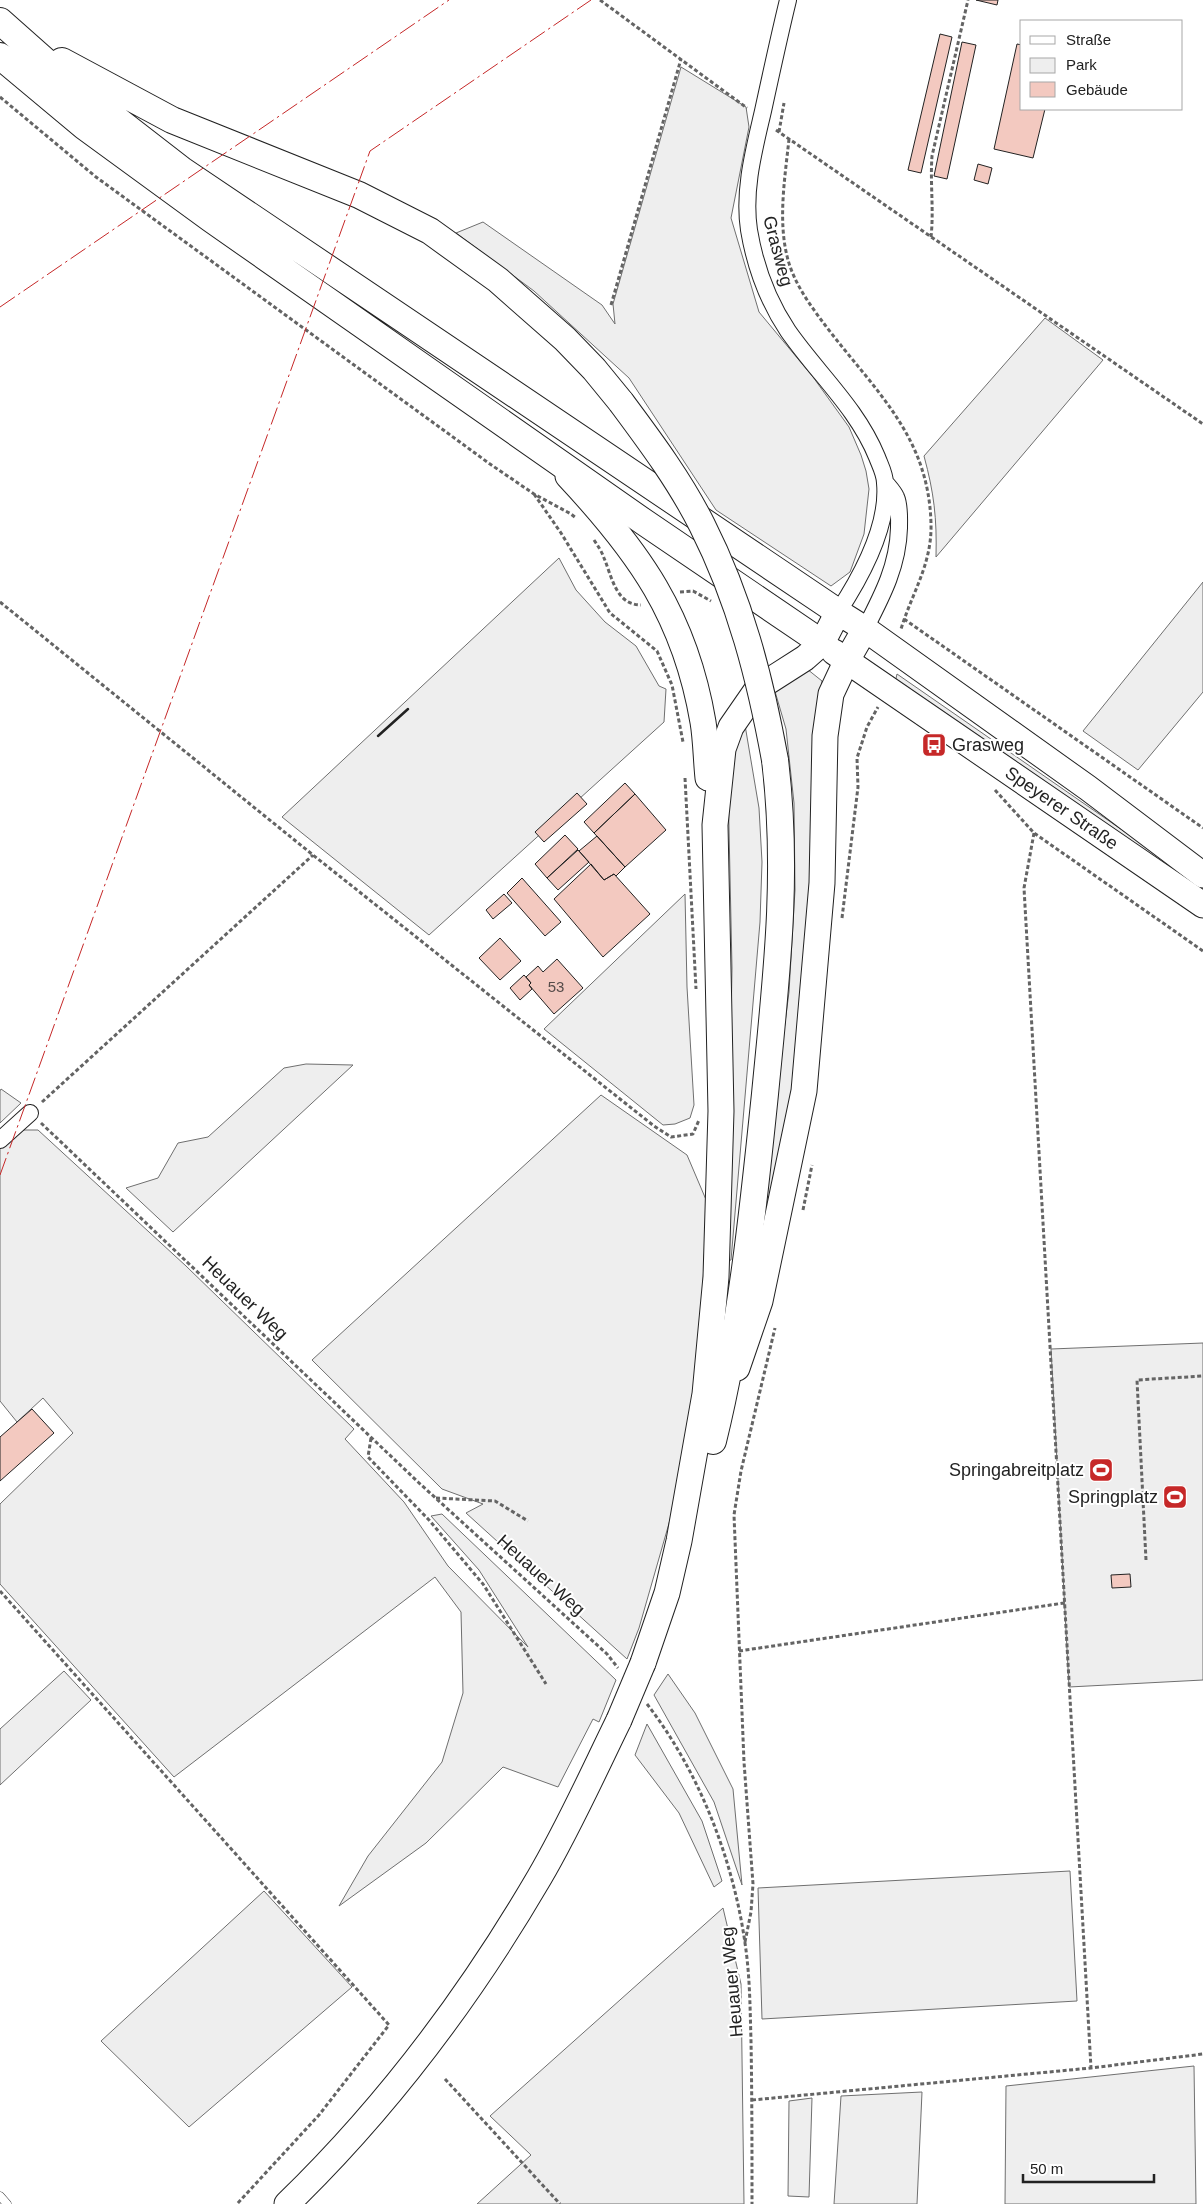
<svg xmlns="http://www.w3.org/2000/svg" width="1203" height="2204" viewBox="0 0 1203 2204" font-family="Helvetica,sans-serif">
  <rect width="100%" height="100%" fill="#fff"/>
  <path fill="#eee" stroke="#6f6f6f" d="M 681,67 L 746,107 L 749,127 L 731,218 L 759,312 L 813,377 L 849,427 L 861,455 L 866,471 L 869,489 L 864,534 L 850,572 L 831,586 L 716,510 L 629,378 L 534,291 L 456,233 L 483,222 L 602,305 L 615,324 L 613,304 Z
    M 1045,318 L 1103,360 L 936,557 C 937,518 934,493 924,456 Z
    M 559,558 L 576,590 L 605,622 L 636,646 L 659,686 L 666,689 L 664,722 L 429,935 L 282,817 Z
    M 1203,582 L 1203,692 L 1138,770 L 1083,731 Z
    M 807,669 L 822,681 L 816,726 L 813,889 L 790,1112 L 754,1261 L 789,992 L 795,890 L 794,803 L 786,729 L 774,688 Z
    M 897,674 L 1203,886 L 1203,895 L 895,683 Z
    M 745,725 L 759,808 L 762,862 L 760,922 L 731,1260 L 727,1261 L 732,968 L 728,783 L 732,749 Z
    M 685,894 L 687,987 L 694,1105 L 690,1118 L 675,1124 L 663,1125 L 544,1029 Z
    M 306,1064 L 353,1065 L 173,1232 L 126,1188 L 158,1178 L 178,1143 L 208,1137 L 284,1068 Z
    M 1,1089 L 21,1103 L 0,1123 L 0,1091 Z
    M 601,1095 L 687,1155 L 707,1202 L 698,1385 L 674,1506 L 639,1628 L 627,1659 L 466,1513 L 483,1504 L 442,1489 L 312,1360 Z
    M 20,1130 L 38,1130 L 186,1266 L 354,1429 L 345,1439 L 404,1502 L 448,1566 L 528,1647 L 479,1570 L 431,1516 L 442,1514 L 616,1680 L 599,1722 L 593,1719 L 558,1787 L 503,1767 L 426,1843 L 339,1906 L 368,1856 L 442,1762 L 463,1693 L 461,1612 L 435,1577 L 174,1777 L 0,1584 L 0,1504 L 73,1433 L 43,1398 L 17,1422 L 0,1401 L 0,1148 Z
    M 1203,1343 L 1203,1680 L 1069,1687 L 1051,1349 Z
    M 64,1671 L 91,1700 L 0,1785 L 0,1729 Z
    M 668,1674 L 695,1713 L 733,1789 L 742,1885 L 714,1802 L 654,1695 Z
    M 647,1724 L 702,1821 L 722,1881 L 714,1887 L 679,1813 L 635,1755 Z
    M 1070,1871 L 1077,2001 L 762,2019 L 758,1888 Z
    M 264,1891 L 352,1987 L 189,2127 L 101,2041 Z
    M 723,1908 L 741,1984 L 744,2204 L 477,2204 L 531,2155 L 490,2116 Z
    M 1194,2066 L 1196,2204 L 1005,2204 L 1006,2086 Z
    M 922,2092 L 917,2204 L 834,2204 L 841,2096 Z
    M 812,2098 L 809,2197 L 788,2196 L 789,2101 Z"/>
  <path fill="#f3c9c0" stroke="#222" d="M 976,0 L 998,0 L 997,5 Z
    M 940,34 L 952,37 L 921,173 L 908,170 Z
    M 962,42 L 976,45 L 947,179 L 934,176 Z
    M 1017,44 L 1022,45 L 1022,109 L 1045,109 L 1033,158 L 994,149 Z
    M 978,164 L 992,168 L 988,184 L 974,180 Z
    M 625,783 L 635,794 L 594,833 L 584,822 Z
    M 577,793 L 587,804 L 544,842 L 535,832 Z
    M 635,794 L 666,830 L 625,867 L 594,833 Z
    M 565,835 L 578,849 L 547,878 L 535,864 Z
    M 597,836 L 625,867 L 616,876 L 614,874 L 604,880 L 579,851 Z
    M 578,850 L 589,862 L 558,890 L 547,878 Z
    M 591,864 L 604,880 L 614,874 L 650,914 L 603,957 L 554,899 Z
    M 522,878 L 561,922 L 545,936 L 507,893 Z
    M 504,894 L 512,903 L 493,919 L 486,910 Z
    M 500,938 L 521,961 L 500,980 L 479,958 Z
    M 557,959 L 583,988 L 554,1014 L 529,985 L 531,983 L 526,977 L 538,966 L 543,972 Z
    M 524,975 L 531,983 L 529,985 L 532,989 L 520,1000 L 510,988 Z
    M 32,1409 L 54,1433 L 0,1481 L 0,1437 Z
    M 1130,1574 L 1131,1587 L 1112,1588 L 1111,1575 Z"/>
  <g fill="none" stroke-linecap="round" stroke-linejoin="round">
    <defs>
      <path id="service" d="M 0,2196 L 7,2204"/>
      <path id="minor" d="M 788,0 C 779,37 771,74 763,111 C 754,150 743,190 749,230 C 755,266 768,301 788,331 C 818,374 857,408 877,457 C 880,465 885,474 885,483 C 889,526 861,577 838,612
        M 865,629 C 882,596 898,566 899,528 C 899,519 900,506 896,497 C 894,492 889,487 885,482
        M 0,1140 L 30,1113"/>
      <g id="primary">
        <path d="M 568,476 C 639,552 685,616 703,722 C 706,740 706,759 708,778"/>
        <path id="s1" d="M 834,652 L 1203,905"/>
        <path d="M 737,1368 L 760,1301 L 804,1091 L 822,883 L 825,736 L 831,694 L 846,662 L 865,629"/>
        <path d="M 643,1663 L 667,1593 L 679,1541 L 705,1394 L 716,1277 L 721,1111 L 715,825 L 723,749 L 731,727 L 758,688 L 805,658 L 822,643 L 838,612 L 865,629 L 1088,788 L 1203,875"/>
        <path d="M 287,2204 C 385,2109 470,1996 539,1878 C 569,1827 593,1773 619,1720"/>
      </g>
      <path id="trunk" d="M 0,21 L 71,84 L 182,170 L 838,612
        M 0,56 L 85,127 L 211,219 L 644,522 L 822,643
        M 62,61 L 172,120 L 359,195 L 430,231 L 498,280 L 565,339 L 594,369 L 621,402
        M 713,1441 C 741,1327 753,1211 765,1094 C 776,980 789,875 775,760"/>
    </defs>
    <use href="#service" stroke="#222" stroke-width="9"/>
    <use href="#minor" stroke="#222" stroke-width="18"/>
    <use href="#primary" stroke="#222" stroke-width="27"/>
    <use href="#trunk" stroke="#222" stroke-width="28"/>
    <path stroke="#646464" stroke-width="3" stroke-dasharray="4 2.5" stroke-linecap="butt" d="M 600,0 L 747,108
      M 0,97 L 96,177 L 490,464 L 534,494 L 571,514 L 576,518
      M 776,130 L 1203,424
      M 779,132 L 784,103
      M 789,139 C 785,177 778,219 787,256 C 793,282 810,305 825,325 C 875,391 929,436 931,524 C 932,564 912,593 901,629
      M 931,237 C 934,210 930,183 932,156 L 968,0
      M 611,305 L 681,59
      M 534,494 L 561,533 L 610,613 L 657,651 L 672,685 L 683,742
      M 594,540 C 598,546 602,552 604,558 C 612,577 616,605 641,605
      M 680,592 L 693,591 L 711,601
      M 0,602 L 313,855 L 654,1126 L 671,1137 L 693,1134 L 699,1120
      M 904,619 L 1203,828
      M 685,778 L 696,989
      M 995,790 L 1034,833 L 1203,951
      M 1034,833 L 1024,888 L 1091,2068
      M 842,918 L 858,787 L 857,758 L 867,727 L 878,707
      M 42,1102 L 313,855
      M 41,1123 L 418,1482 L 607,1654 L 618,1668
      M 803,1210 L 812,1165
      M 371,1438 L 368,1457 L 429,1520 L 483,1584 L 546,1684
      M 436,1498 L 495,1501 L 528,1521
      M 1146,1560 L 1137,1380 L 1203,1376
      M 0,1591 L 389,2025 L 319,2115 L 237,2204
      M 739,1651 L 1064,1603
      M 647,1704 C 699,1771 733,1859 745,1943 C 750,1976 750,2008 751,2041 C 752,2096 752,2150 752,2204
      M 745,1942 L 751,1912 L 753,1884 L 744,1762 L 734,1515 L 741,1471 L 775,1328
      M 445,2079 L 560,2204
      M 752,2100 L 1091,2068 L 1203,2054"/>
    <use href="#service" stroke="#fff" stroke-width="8"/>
    <use href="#minor" stroke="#fff" stroke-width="16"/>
    <use href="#primary" stroke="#fff" stroke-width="25"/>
    <use href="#trunk" stroke="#fff" stroke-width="26"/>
    <defs>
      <path id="primary-bridge" d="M 619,1720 L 643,1663"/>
      <path id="trunk-bridge" d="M 621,402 C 650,441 680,481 702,525 C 740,600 760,678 775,760"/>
    </defs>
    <use href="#primary-bridge" stroke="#222" stroke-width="27" stroke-linecap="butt"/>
    <use href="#trunk-bridge" stroke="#222" stroke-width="28" stroke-linecap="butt"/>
    <use href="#primary-bridge" stroke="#fff" stroke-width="25"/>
    <use href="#trunk-bridge" stroke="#fff" stroke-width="26"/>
    <path stroke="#222" stroke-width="2.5" d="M 378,736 L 408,709"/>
    <path stroke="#c62828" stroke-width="1" stroke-dasharray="18 4 2.5 4" stroke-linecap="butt" d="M 0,307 L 449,0
      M 0,1175 L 370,151 L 591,0"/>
  </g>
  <defs>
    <symbol id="bus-square" viewBox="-11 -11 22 22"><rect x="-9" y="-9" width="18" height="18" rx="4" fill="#c62828" stroke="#fff"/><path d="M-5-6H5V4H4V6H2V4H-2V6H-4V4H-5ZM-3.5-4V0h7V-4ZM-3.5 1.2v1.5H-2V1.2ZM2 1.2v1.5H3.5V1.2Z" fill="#fff"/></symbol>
    <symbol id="stadium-square" viewBox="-11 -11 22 22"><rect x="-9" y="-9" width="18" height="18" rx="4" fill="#c62828" stroke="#fff"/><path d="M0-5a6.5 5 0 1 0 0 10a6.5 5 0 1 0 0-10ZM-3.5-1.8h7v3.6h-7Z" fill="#fff"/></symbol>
  </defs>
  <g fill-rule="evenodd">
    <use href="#bus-square" x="920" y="731" width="28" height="28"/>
    <use href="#stadium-square" x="1087" y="1456" width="28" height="28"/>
    <use href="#stadium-square" x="1161" y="1483" width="28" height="28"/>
  </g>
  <g text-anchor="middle" stroke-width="4" stroke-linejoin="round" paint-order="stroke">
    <g font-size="15" fill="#564c4a">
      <text x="556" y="992">53</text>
    </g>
    <g font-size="18" fill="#222" stroke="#fff">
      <text transform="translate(778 251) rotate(75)" y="6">Grasweg</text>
      <text dy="6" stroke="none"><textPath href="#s1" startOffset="276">Speyerer Straße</textPath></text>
      <text transform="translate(245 1298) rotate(44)" y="6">Heuauer Weg</text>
      <text transform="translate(541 1575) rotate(42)" y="6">Heuauer Weg</text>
      <text transform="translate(732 1982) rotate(-95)" y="6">Heuauer Weg</text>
    </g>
    <g font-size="18" fill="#222" stroke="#fff" text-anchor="end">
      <text x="952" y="751" text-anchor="start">Grasweg</text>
      <text x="1084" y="1476">Springabreitplatz</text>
      <text x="1158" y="1503">Springplatz</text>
    </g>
  </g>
  <rect x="1020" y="20" width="162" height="90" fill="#ffffff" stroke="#a7a7a7"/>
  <rect x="1030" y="36" width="25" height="8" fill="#ffffff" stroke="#a7a7a7"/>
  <text x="1066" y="45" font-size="15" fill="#222222">Straße</text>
  <rect x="1030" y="58" width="25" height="15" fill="#eeeeee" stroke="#a7a7a7"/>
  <text x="1066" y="70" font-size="15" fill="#222222">Park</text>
  <rect x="1030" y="82" width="25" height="15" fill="#f3c9c0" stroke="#a7a7a7"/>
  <text x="1066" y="95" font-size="15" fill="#222222">Gebäude</text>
  <path d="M1023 2174v8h131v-8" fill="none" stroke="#222222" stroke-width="2.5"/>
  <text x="1030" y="2174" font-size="15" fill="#222222" stroke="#ffffff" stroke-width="4" paint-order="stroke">50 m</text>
</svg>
